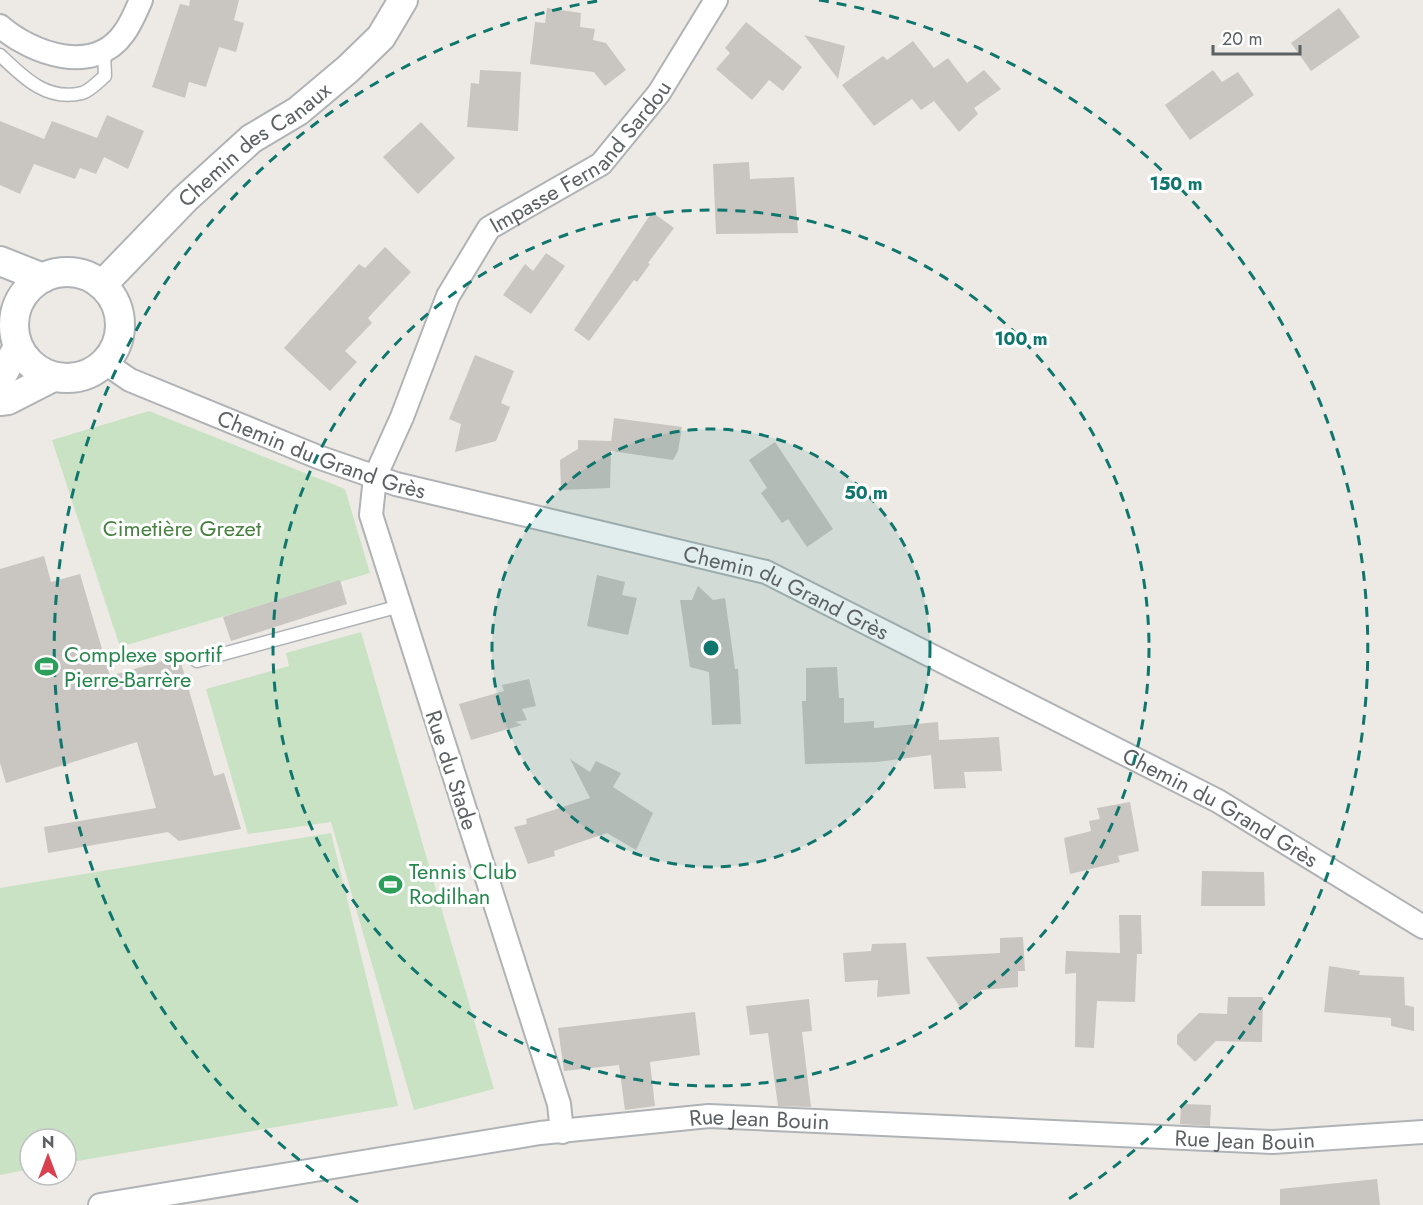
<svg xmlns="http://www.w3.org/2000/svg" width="1423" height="1205" viewBox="0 0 1423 1205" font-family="Jost,sans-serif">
  <rect width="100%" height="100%" fill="#edeae5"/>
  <path fill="#c9e2c4" d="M 149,411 L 345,489 L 370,573 L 120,647 L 52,440 Z
    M 361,632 L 494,1089 L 414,1110 L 331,822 L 248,834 L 206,689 L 289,666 L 286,653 Z
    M 331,833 L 398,1106 L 66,1163 L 66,1139 L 30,1139 L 30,1169 L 0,1175 L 0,888 Z"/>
  <path fill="#c9c5c1" d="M 190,0 L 239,0 L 234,20 L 244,23 L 236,52 L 219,47 L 206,87 L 189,82 L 185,98 L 152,87 L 180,4 L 189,6 Z
    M 547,8 L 581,13 L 580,27 L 595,29 L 593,40 L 606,43 L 626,70 L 605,86 L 594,72 L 530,64 L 535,22 L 545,23 Z
    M 1339,8 L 1360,37 L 1311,71 L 1291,43 Z
    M 746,22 L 802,67 L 783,91 L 769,80 L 752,100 L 716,69 L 730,53 L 725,48 Z
    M 804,35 L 845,46 L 838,79 Z
    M 913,41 L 934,68 L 948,58 L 967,83 L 984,70 L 1001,89 L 974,108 L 978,114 L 959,132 L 934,101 L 921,110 L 912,99 L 874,126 L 842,85 L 883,56 L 887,60 Z
    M 480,70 L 521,72 L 518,131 L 467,127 L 471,83 L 479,84 Z
    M 1213,70 L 1222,82 L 1238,72 L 1254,95 L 1190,140 L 1165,105 Z
    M 107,115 L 144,131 L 128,169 L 104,157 L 96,174 L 80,168 L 75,179 L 34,164 L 20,194 L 0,185 L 0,121 L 44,139 L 52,121 L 97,138 Z
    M 421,122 L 455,158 L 418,194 L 383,157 Z
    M 749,162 L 750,179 L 794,177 L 798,233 L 716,234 L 713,164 Z
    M 652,212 L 674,228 L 648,263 L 650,264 L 637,282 L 634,280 L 589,341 L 574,330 Z
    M 385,247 L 411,272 L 368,318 L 372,323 L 345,351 L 357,362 L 330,391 L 284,348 L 359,264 L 365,268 Z
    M 546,253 L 565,266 L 531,314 L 503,295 L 525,264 L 533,271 Z
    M 475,355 L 514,371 L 501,403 L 510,407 L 496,441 L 455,452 L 461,424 L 449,419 Z
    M 614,418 L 682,427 L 678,451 L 673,460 L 611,451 L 610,488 L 561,490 L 560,460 L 578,449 L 578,440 L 611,441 L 611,443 Z
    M 775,442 L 833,529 L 807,547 L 788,519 L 782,523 L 761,493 L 767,488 L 749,460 Z
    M 44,556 L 51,582 L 80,574 L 110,676 L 179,656 L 214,776 L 224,773 L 241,829 L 179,841 L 168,832 L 48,853 L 44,827 L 156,808 L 137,742 L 6,783 L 0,763 L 0,569 Z
    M 597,575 L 625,582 L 622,595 L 637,598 L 628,635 L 587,626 Z
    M 340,580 L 347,604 L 231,641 L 223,617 Z
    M 698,586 L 713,600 L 725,598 L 735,669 L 738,669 L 741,724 L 712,725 L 709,672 L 690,667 L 680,600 L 692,600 Z
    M 837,667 L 839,698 L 844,698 L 844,723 L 874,721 L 874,728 L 938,722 L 939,740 L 999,737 L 1002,771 L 964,772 L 966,788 L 934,789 L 931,755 L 877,762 L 805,764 L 802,701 L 806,701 L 806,668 Z
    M 529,679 L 536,706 L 522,709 L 527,720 L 515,722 L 522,725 L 471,740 L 459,704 L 504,691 L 502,685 Z
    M 570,759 L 590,772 L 596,761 L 621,773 L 613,787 L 653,813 L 636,850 L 607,833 L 554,851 L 555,856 L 528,864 L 514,827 L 527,824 L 526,819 L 590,798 Z
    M 1130,802 L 1139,851 L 1118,856 L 1120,862 L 1070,874 L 1064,838 L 1091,831 L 1089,821 L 1100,819 L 1097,808 Z
    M 1202,871 L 1264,872 L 1265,906 L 1201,906 Z
    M 1119,915 L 1141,915 L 1142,954 L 1137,954 L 1135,1002 L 1097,1001 L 1094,1048 L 1075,1047 L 1076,973 L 1065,974 L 1066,951 L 1120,953 Z
    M 1023,937 L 1025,971 L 1018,971 L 1018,987 L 981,990 L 962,1010 L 926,957 L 1000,953 L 1000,938 Z
    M 906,943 L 910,994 L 877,997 L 878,980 L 845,982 L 843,953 L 871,951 L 872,944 Z
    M 1329,966 L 1360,971 L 1359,975 L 1404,977 L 1405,1005 L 1414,1007 L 1414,1031 L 1391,1026 L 1391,1018 L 1324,1012 Z
    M 1228,997 L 1263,997 L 1262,1042 L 1216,1041 L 1195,1062 L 1177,1044 L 1177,1035 L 1199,1013 L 1227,1014 Z
    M 809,999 L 812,1031 L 802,1032 L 811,1107 L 778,1106 L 768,1033 L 750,1035 L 746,1006 Z
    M 695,1012 L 700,1055 L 650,1062 L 655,1106 L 625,1110 L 619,1065 L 564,1071 L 558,1028 Z
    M 1181,1104 L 1211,1105 L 1210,1126 L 1180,1124 Z
    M 1377,1179 L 1380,1205 L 1280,1205 L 1280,1189 Z"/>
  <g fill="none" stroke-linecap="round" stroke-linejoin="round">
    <defs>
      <path id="service" d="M 0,55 C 23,77 47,102 82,93 C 90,91 99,81 105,76 L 104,51
        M 197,661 L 400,606"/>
      <g id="minor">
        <path d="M 0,26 C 32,54 94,76 124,33 C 131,24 136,11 141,0"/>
        <path id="s1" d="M 105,363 L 130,380 L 318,457 L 396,484 L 766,572 L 1218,801 L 1423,927"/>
        <path id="s2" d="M 562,1132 L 559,1104 L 371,515 L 375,477 L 402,417 L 448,296 L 489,228 L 601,164 L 659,93 L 716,0"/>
        <path id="s3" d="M 100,1205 L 540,1133 L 709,1116 L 1273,1142 L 1423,1132"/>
      </g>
      <g id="tertiary">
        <path d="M 0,261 L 43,278"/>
        <circle cx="67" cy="325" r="53"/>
        <path id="s4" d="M 102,285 L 185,199 L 251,139 L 298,111 L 348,69 L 381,37 L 403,0"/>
        <path d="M 0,379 L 18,347"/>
        <path d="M 0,401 L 8,400 L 53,377"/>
      </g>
    </defs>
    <use href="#service" stroke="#b0b3b5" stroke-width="15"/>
    <use href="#minor" stroke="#b0b3b5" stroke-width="26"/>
    <use href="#tertiary" stroke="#b0b3b5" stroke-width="32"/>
    <use href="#service" stroke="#fff" stroke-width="12"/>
    <use href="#minor" stroke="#fff" stroke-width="22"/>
    <use href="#tertiary" stroke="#fff" stroke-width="28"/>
  </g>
  <circle cx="711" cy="648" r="219" fill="#0f766e" fill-opacity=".12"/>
  <g fill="none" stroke="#0f766e" stroke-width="3" stroke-dasharray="10 8">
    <circle cx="711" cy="648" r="219"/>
    <circle cx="711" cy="648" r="438"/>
    <path d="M358 1202A657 657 0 0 1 603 0M819 0A657 657 0 0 1 1064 1202"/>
  </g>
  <defs>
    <symbol id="stadium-bare" viewBox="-9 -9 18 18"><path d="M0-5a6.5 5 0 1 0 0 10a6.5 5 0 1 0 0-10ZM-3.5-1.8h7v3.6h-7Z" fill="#2e9e5b" stroke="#fff" stroke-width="2.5" paint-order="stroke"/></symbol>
  </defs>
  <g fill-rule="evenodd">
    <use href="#stadium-bare" x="30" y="650" width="33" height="33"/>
    <use href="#stadium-bare" x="374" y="868" width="33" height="33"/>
  </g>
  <g text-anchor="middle" stroke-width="6" stroke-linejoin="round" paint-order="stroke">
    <g font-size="22" fill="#5c6163" stroke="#fff">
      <text dy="8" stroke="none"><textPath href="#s4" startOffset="208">Chemin des Canaux</textPath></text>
      <text dy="8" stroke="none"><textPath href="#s2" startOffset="1077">Impasse Fernand Sardou</textPath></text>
      <text dy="8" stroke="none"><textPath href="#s1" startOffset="236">Chemin du Grand Grès</textPath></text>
      <text dy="8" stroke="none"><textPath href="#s1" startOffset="722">Chemin du Grand Grès</textPath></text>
      <text transform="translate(452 770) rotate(72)" y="8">Rue du Stade</text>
      <text dy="8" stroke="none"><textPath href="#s1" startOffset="1208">Chemin du Grand Grès</textPath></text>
      <text dy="8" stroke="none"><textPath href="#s3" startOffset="666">Rue Jean Bouin</textPath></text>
      <text dy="8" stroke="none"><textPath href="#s3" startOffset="1152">Rue Jean Bouin</textPath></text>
    </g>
    <g font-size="22" fill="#46813e" stroke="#fff">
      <text x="182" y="536">Cimetière Grezet</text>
    </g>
    <g font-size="22" fill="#27864d" stroke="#fff" text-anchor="start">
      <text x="64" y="662">Complexe sportif<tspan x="64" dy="25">Pierre-Barrère</tspan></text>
      <text x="409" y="879">Tennis Club<tspan x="409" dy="25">Rodilhan</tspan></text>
    </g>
  </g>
  <circle cx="711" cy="648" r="9" fill="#0f766e" stroke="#fff" stroke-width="3"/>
  <g font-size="18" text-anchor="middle" font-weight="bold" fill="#0f766e" stroke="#fff" stroke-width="6" stroke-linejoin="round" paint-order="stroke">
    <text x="1176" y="190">150 m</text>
    <text x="1021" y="345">100 m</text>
    <text x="866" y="499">50 m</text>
  </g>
  <g transform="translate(48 1157)"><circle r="28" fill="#ffffff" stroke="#bec0c1" stroke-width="1.5"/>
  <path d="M0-4.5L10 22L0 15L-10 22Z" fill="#d8404e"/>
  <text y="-9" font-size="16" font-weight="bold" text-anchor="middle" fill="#5c6163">N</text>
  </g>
  <path d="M1213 45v9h87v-9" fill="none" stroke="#5c6163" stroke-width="3"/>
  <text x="1222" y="45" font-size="18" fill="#5c6163" stroke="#ffffff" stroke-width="4.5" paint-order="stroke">20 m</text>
</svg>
